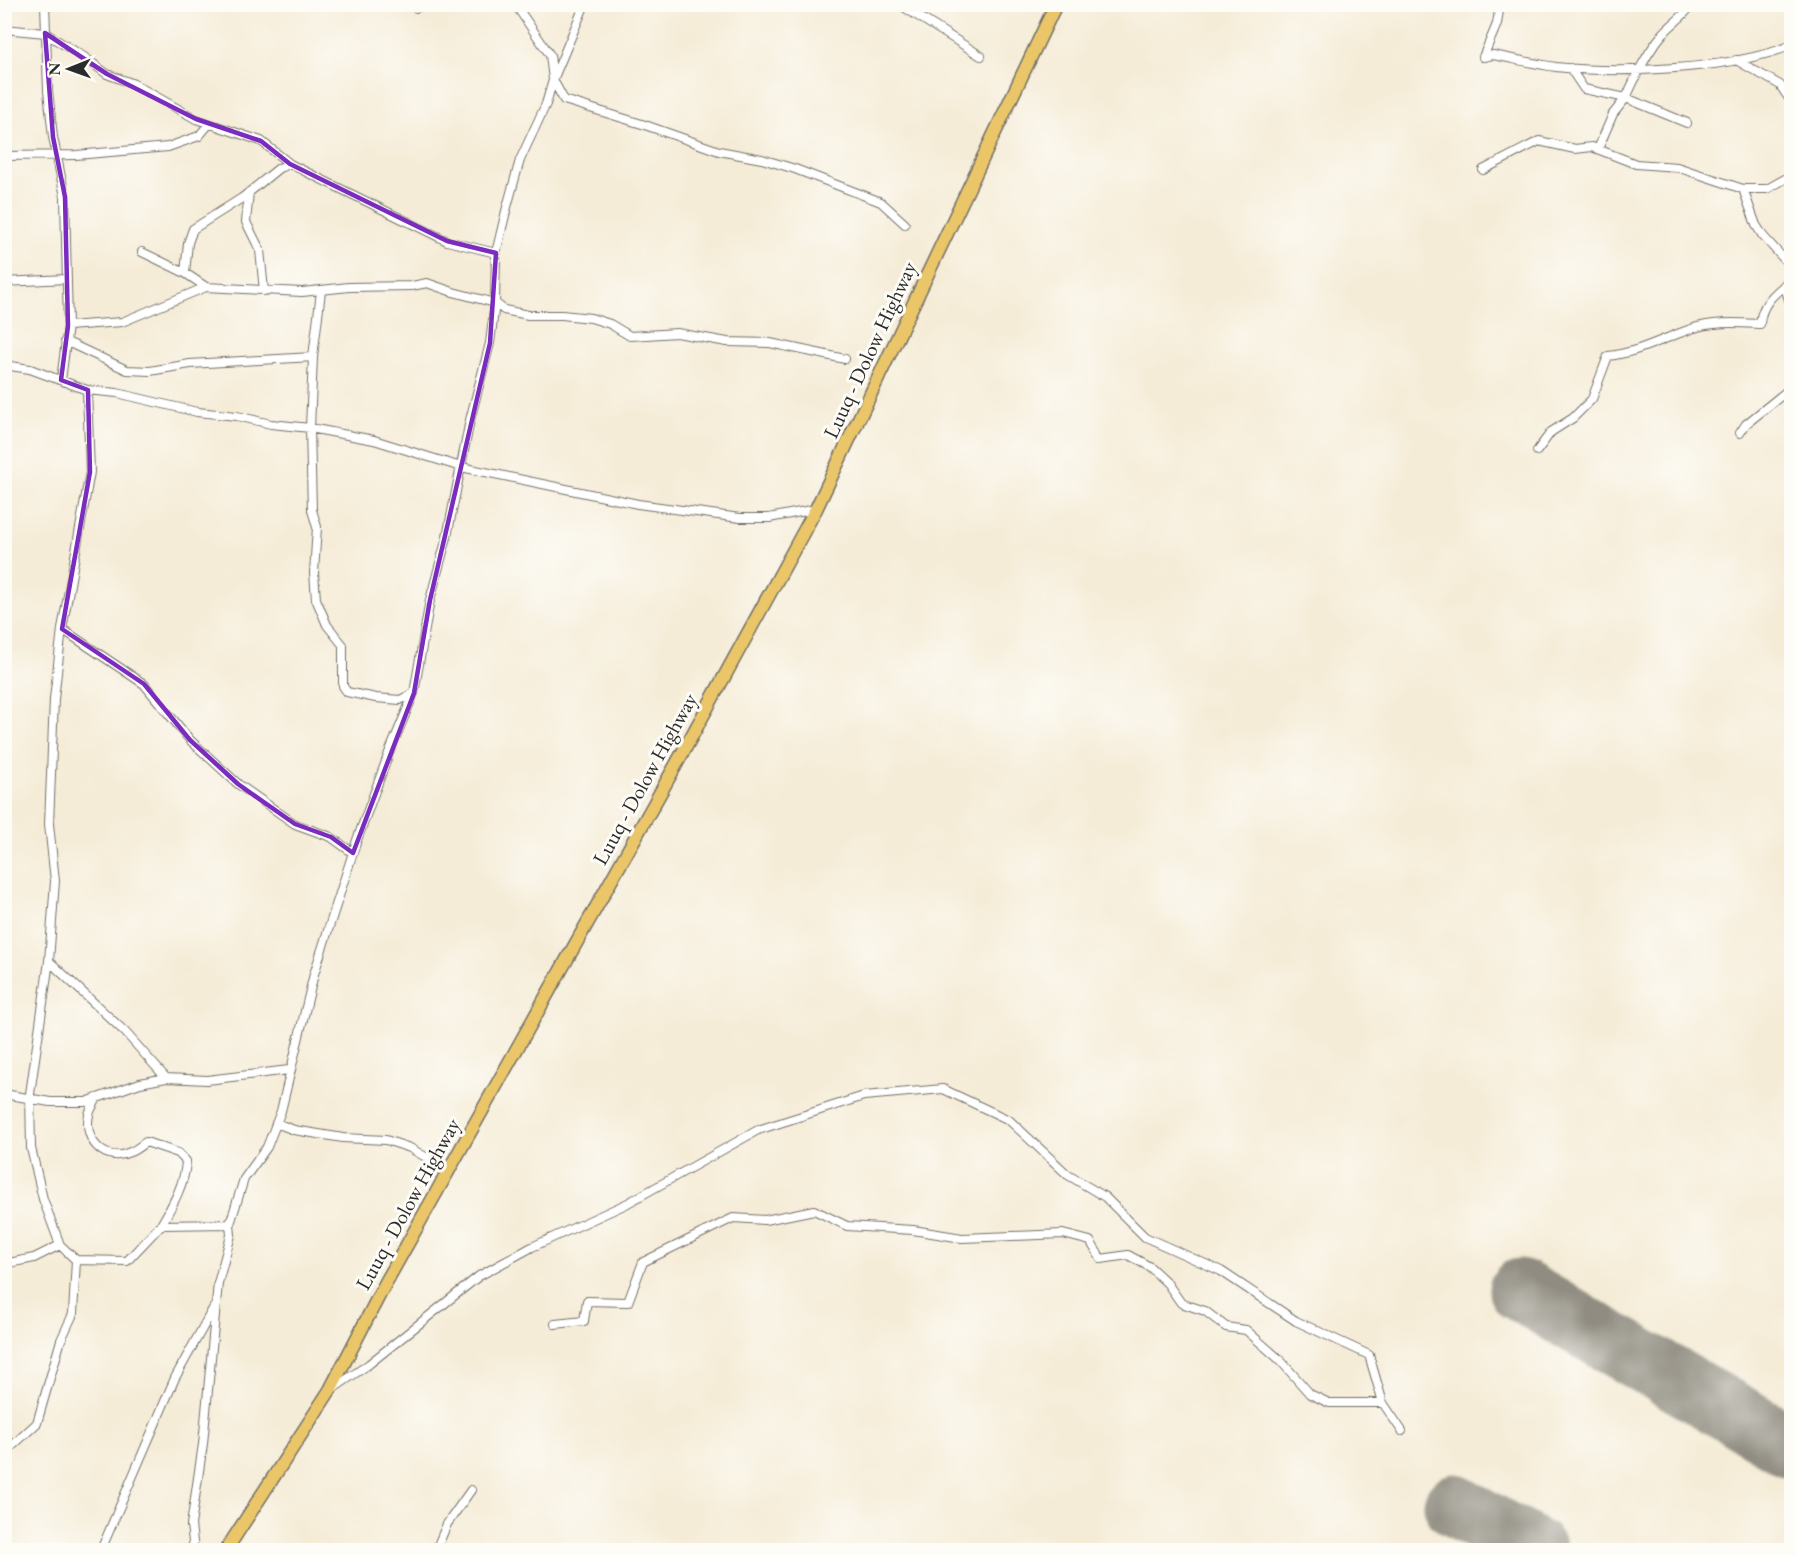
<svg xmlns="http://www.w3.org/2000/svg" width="1796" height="1555" viewBox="0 0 1796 1555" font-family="'EB Garamond',serif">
  <rect width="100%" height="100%" fill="#fdfcf7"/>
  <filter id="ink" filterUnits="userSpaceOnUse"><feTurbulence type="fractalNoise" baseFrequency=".0167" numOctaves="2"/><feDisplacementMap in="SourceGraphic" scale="12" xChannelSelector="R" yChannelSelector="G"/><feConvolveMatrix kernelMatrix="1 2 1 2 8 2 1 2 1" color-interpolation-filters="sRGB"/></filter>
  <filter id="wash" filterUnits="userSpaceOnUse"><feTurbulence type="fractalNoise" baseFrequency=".008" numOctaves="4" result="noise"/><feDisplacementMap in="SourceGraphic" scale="24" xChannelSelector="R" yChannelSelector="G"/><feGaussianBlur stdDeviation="1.35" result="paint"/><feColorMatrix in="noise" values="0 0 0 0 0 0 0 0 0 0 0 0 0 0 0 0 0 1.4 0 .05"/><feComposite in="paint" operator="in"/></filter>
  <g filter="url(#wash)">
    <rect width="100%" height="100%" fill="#f5ecd7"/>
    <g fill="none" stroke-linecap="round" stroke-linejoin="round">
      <path stroke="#908c81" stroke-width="63" d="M 1520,1290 L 1792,1447
        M 1455,1505 L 1535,1550"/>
    </g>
  </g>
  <g filter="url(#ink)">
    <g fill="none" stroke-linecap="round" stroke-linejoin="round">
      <defs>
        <path id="street" d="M 45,4 L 48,91 L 53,137 L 65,197 L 68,326 L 61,380
          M 413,4 L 416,8 L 425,4
          M 515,4 L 550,55 L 553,80 L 564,100 L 645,125 L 719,151 L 762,159 L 795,169 L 881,202 L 905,224
          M 899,4 L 981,56
          M 4,29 L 45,33 L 84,57 L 107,74 L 134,84 L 196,119 L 261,141 L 290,164 L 447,241 L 496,253
          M 1483,57 L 1493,55 C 1514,59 1535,64 1556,67 C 1620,74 1732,70 1792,45
          M 1483,57 L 1497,24 L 1500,4
          M 1736,60 L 1780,85 L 1792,103
          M 1570,68 L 1584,89 L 1626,98 C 1636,76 1646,54 1662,35 C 1671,24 1684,17 1692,4
          M 1598,149 L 1613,114 L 1626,98 L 1687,123
          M 4,156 L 76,155 L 168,147 L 199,136 L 209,124
          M 1483,170 L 1539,141 L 1575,149 L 1592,147 L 1636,164 L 1677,167 L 1743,189 L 1767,189 L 1792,175
          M 1743,189 L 1756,225 L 1763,236 L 1792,268
          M 249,192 L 246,222 L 260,250 L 264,291
          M 142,252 L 185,273 L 206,287
          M 185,273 L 188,243 L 193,229 L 242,198 L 279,168 L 290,164
          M 4,282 L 67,279
          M 1784,285 L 1792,308
          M 321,291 L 313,357 L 310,428 L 312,510 L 317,527 L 314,573 L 316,599 L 327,625 L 343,645 L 343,686 L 347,692 L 376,698 L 400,700 L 414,693
          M 68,326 L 122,322 L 206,287 L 302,292 L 349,287 L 412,286 L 427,283 L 453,292 L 495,303 L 504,310 L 528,315 L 562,315 L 591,318 L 610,324 L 630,336 L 677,333 L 727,342 L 770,343 L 845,359
          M 65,341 L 127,370 L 150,371 L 190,364 L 313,357
          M 4,365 L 30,369 L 87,390 L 117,393 L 197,412 L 237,416 L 271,424 L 310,428 L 374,440 L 461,467 L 638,504 L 740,518 L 769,518 L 816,509
          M 1740,433 L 1746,424 L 1792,387
          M 1537,451 L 1551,432 L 1573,418 L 1592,399 L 1608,356 C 1637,353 1664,338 1691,329 C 1713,321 1738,323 1760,324 C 1761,303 1776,292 1792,279
          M 62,629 L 144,684 L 190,740 L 238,784 L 295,824 L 331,837 L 353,853
          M 49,961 L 125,1032 L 166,1078 L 207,1080 L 289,1070
          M 4,1094 L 50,1102 L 86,1102 L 140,1083 L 166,1078
          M 97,1098 C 95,1103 90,1109 89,1115 C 83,1140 105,1164 130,1152 C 136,1150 141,1145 146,1142 L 178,1153 L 186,1161 C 185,1184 172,1206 161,1225
          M 276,1123 L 294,1130 L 343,1138 L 386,1140 L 410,1148 L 436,1163
          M 76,1260 L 127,1261 L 161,1225 L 230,1224
          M 4,1264 L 34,1258 L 60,1245
          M 555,1324 L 584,1321 L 587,1301 L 628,1302 L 643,1262 L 733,1218 L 765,1220 L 814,1210 L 847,1226 L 913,1230 L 962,1238 L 1063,1234 L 1090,1241 L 1101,1259 L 1128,1255 L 1150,1267 L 1167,1283 L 1181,1303 L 1205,1311 L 1226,1327 L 1246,1330 L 1280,1360 L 1310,1394 L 1329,1403 L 1383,1403
          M 334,1388 L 369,1364 L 479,1276 L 532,1247 L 626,1204 L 758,1130 L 864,1096 L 943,1089 L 1009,1120 L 1068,1175 L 1105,1197 L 1145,1237 L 1221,1271 L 1296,1321 L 1369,1355 L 1383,1403 L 1402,1431
          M 4,1450 L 11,1447 L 37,1423 L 61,1340 L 73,1314 L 76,1260 L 60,1245 L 43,1199 L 31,1148 L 30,1094 L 49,961 L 55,881 L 49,824 L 54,699 L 62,629 L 90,472 L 87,390
          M 101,1550 L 175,1378 L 214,1307
          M 194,1550 L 191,1525 L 203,1444 L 218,1283 L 231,1235 L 230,1224 L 244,1179 L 267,1147 L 281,1111 L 314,974 L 357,840 L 389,753 L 414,693 L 430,600 L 447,537 L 470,420 L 490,343 L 495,303 L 496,253 L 507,207 L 520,160 L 546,104 L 553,80 L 585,4
          M 436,1550 L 447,1524 L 471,1490"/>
        <path id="primary" d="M 226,1550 L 330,1390 L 385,1284 L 677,763 L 816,509 L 1056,4"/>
      </defs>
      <use href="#street" stroke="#726f67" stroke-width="10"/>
      <use href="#primary" stroke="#726f67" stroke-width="15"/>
      <use href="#street" stroke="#fff" stroke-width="8"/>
      <use href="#primary" stroke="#ebc669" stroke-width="12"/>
    </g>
  </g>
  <path fill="none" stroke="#7b2cbf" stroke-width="4.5" stroke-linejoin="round" d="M 45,33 L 107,74 L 196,119 L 261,141 L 290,164 L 447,241 L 496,253 L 490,343 L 430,600 L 414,693 L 353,853 L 331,837 L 295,824 L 238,784 L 190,740 L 144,684 L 62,629 L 90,472 L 88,390 L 61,380 L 68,326 L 65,197 L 53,137 Z"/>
  <g text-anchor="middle" stroke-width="6" stroke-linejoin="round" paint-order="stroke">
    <g font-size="21" fill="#2b2b2b" stroke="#fdfcf7">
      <text transform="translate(870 350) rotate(-65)" y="7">Luuq - Dolow Highway</text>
      <text transform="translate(645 779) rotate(-61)" y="7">Luuq - Dolow Highway</text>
      <text transform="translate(408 1204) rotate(-61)" y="7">Luuq - Dolow Highway</text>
    </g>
  </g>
  <rect width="1796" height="1555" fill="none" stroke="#fdfcf7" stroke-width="24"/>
  <g transform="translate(69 69) rotate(269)" stroke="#fdfcf7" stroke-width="4.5" paint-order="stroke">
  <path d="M0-4.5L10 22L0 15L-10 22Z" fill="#2b2b2b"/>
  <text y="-9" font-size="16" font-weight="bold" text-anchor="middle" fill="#2b2b2b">N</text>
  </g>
</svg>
